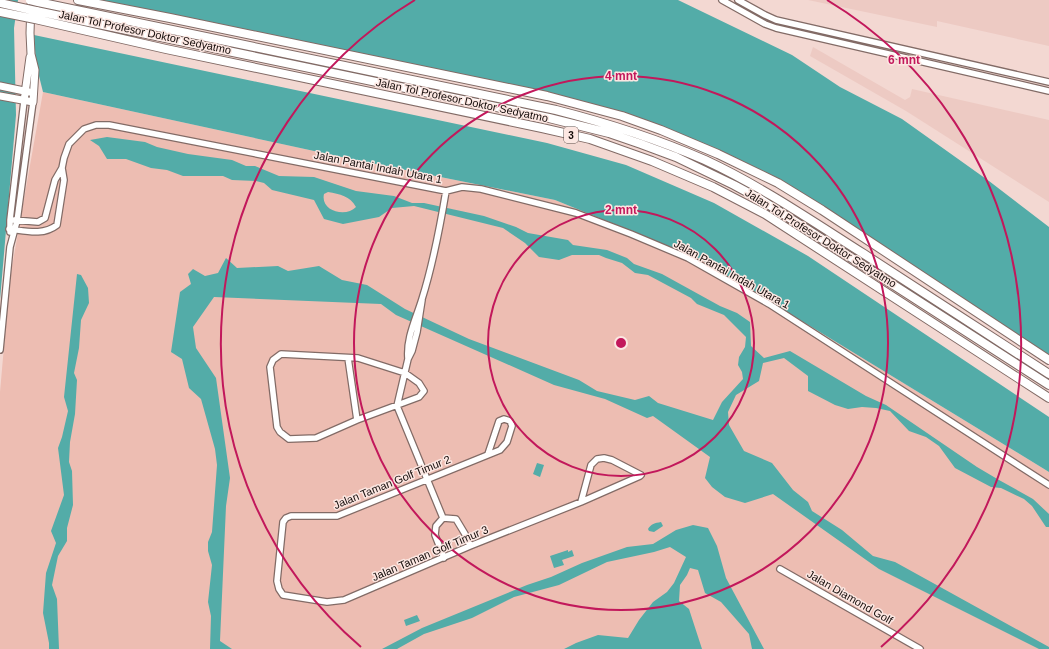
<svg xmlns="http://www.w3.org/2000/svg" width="1049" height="649" viewBox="0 0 1049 649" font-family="Helvetica,sans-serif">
  <rect width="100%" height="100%" fill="#f3d8d2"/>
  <path fill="#edcac3" d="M 808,0 L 1049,0 L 1049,46 L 937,21 L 937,27 Z
    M 813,47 L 905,100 L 910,97 L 912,89 L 1049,120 L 1049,202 L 906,111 L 810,56 Z"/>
  <path fill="#edbdb2" d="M 43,92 L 351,159 L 555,200 L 700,259 L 1049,472 L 1049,649 L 0,649 L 0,392 L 10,278 Z"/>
  <path fill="#53aca8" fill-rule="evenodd" d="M 0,0 L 18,0 L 14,28 L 16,115 L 0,300 Z
    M 90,0 L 678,0 L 792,55 L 840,87 L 902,119 L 989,181 L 1049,227 L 1049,357 L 775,179 L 622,112 Z
    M 34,35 L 547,143 L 626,165 L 714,203 L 808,256 L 1049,417 L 1049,472 L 700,259 L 555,200 L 351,159 L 43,92 L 36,64 Z
    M 107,137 L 145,142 L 157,147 L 188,154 L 232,160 L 246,166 L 255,166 L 279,176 L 314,177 L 356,191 L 394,196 L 412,203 L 424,203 L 484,216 L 516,227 L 528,233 L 568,240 L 573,245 L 607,250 L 627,258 L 634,264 L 662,274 L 720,306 L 737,313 L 750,322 L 751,346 L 764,358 L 790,351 L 866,396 L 886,405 L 977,467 L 999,480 L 1033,499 L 1049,514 L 1049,527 L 1046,527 L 1032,506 L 1024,499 L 1001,488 L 991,487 L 955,468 L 939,446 L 926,437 L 909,431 L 890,411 L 876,408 L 862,407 L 848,409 L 835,405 L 808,391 L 808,376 L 784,358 L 763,363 L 759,381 L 736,395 L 728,412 L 729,425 L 744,451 L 772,463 L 793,490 L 808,502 L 812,511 L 842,530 L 873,556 L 895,562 L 1049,647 L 1049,649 L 1039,649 L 879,569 L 773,494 L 745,503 L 725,497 L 712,487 L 705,478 L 710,457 L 653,416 L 647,418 L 605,399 L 554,385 L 396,315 L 381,304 L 214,297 L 193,327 L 196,348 L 216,378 L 230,478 L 226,506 L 220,641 L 232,649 L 210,649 L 211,616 L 208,602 L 212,565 L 208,551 L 208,542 L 212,532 L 217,465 L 215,449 L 201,399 L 189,388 L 182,359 L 171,352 L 180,292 L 191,284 L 188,274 L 193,269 L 205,276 L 218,273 L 226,258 L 237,268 L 278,266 L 288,271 L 319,266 L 342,280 L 367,285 L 405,309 L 469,339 L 579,380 L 597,391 L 635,400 L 649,396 L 658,403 L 713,420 L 722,402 L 743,379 L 742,372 L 738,365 L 739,357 L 745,347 L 746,337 L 724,315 L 697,304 L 691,298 L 648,275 L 635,273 L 622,263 L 606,258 L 599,255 L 572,255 L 559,260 L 539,257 L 525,243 L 503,228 L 414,206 L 392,208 L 379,217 L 343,224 L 324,219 L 314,200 L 272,190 L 264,183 L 256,181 L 232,180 L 223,176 L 183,176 L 167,170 L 151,168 L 126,159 L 107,159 L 99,146 L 90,140 ZM 328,192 C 340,194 350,196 356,207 C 346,218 320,211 324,194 Z
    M 77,274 L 81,275 L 88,288 L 89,303 L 81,320 L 79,348 L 74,373 L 77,380 L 75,414 L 70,442 L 69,462 L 72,471 L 73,505 L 67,528 L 67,541 L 58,556 L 52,585 L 57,599 L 59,649 L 49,649 L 49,643 L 43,613 L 46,573 L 56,543 L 51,531 L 64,495 L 58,448 L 62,437 L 68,411 L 64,397 Z
    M 537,463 L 544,465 L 540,477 L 533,474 Z
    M 661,522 L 663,526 L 654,532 L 649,531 L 648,529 C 651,524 655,523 661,522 Z
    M 693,525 L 708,528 L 717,546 L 726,578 L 764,649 L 752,649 L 749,634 L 721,602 L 705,593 L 698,570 L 690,568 L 687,575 L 680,585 L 679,601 L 689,609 L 702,649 L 564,649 L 576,643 L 598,635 L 628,638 L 639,620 L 653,602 L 667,592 L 674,583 L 686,557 L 670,547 L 654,552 L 607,562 L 559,585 L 514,597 L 472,618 L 424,634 L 397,649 L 382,649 L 422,628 L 527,585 L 551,577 L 582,563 L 627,547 L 653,544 L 676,530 Z
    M 568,550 L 568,552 L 572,550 L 574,556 L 562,560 L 564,565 L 554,568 L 550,556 Z
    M 417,615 L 420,621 L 406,626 L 404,620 Z"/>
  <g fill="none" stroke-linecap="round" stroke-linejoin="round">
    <defs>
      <path id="minor" d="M 722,0 L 765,24 L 776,28 L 1049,91
        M 738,0 L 765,15 L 776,20 L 1049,82
        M 14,220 L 38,222 L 45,218 L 55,180 L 62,168
        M 9,229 C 26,231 43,236 57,225 L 64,180 L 62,168 L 64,158 L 69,144 L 84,129 L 96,125 L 109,125 L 446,191 L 462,187 L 481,189 L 576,213 L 631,234 L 688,258 L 769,304 L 1049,485
        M 10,232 L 10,220 L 24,101
        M 422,300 L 417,332 L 412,351 L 408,359 L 397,406 L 443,518
        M 0,350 L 10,247 L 17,221 L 33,102
        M 281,354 L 358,358 L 405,373 L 419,383 L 424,391 L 419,397 L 357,420 L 316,438 L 289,439 L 280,432 L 277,427 L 270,367 L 273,360 Z
        M 348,358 L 357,420
        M 408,359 C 406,338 416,319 422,299 C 433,264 440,227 446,191
        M 488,454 L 499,421 L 504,419 L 510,421 L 512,426 L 507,442 L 500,450 L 337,516 L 291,516 L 286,518 L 283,522 L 277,581 L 279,589 L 283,595 L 327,602 L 344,600 L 470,546 L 581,502 L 640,476 L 641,475 L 612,460 L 604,458 L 597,459 L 591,465 L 581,502
        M 444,558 L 435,535 L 436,526 L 443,518 L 456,519 L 465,534 L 470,546
        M 780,569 L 920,649"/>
      <path id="major" d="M 0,86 L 29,92
        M 0,96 L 33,102 L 35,70 L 31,54 L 30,33 L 31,4
        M 24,101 L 30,57"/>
      <path id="highway" d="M 78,0 L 170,18 L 547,96 L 622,116 L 661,130 L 718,154 L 778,183 L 822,210 L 1049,360
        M 38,2 L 556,110 C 607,123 657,139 705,160 C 761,186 812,221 864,254 C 926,294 987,334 1049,374
        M 36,11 L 549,118 L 609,133 L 641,144 L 676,157 L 734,185 L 760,199 L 1049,385
        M 35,19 L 166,49 L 542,128 L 590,139 L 652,161 L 713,187 L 765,214 L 1049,398"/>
    </defs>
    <use href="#minor" stroke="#826b66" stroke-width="8"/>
    <use href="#major" stroke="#826b66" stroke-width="9"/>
    <use href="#highway" stroke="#826b66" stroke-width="10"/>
    <use href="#minor" stroke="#fff" stroke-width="5.5"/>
    <use href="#major" stroke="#fff" stroke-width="7"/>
    <use href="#highway" stroke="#fff" stroke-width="8"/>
    <defs>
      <path id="highway-bridge" d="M 30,0 L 38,2
        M 0,3 L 36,11
        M 0,12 L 35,19"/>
    </defs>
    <use href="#highway-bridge" stroke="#826b66" stroke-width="10" stroke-linecap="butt"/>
    <use href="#highway-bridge" stroke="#fff" stroke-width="8"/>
  </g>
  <g fill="none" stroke="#c2185b" stroke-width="2">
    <circle cx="621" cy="343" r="133"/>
    <circle cx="621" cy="343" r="267"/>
    <path d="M361 647A400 400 0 0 1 415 0M827 0A400 400 0 0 1 881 647"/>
  </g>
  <g text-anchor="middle" stroke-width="3" stroke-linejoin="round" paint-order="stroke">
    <rect fill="#fce7e2" stroke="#5a4e4b" stroke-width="1" x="564" y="127" width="14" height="16" rx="3"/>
    <g font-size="10" font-weight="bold" fill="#140c0a">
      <text x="571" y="139">3</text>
    </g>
    <g font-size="11" fill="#140c0a" stroke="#fce7e2">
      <text transform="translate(145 32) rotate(12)" y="4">Jalan Tol Profesor Doktor Sedyatmo</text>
      <text transform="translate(462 100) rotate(12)" y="4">Jalan Tol Profesor Doktor Sedyatmo</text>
      <text transform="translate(378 167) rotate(11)" y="4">Jalan Pantai Indah Utara 1</text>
      <text transform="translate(821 238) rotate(32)" y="4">Jalan Tol Profesor Doktor Sedyatmo</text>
      <text transform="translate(732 274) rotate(29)" y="4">Jalan Pantai Indah Utara 1</text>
      <text transform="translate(392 482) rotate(-22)" y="4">Jalan Taman Golf Timur 2</text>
      <text transform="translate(430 553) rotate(-23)" y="4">Jalan Taman Golf Timur 3</text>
      <text transform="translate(850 597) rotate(30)" y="4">Jalan Diamond Golf</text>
    </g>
  </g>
  <circle cx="621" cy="343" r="6" fill="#c2185b" stroke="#fce7e2" stroke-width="2"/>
  <g font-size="12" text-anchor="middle" font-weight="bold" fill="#c2185b" stroke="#fce7e2" stroke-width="3" stroke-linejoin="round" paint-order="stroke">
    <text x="904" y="64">6 mnt</text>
    <text x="621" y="80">4 mnt</text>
    <text x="621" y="214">2 mnt</text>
  </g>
</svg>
